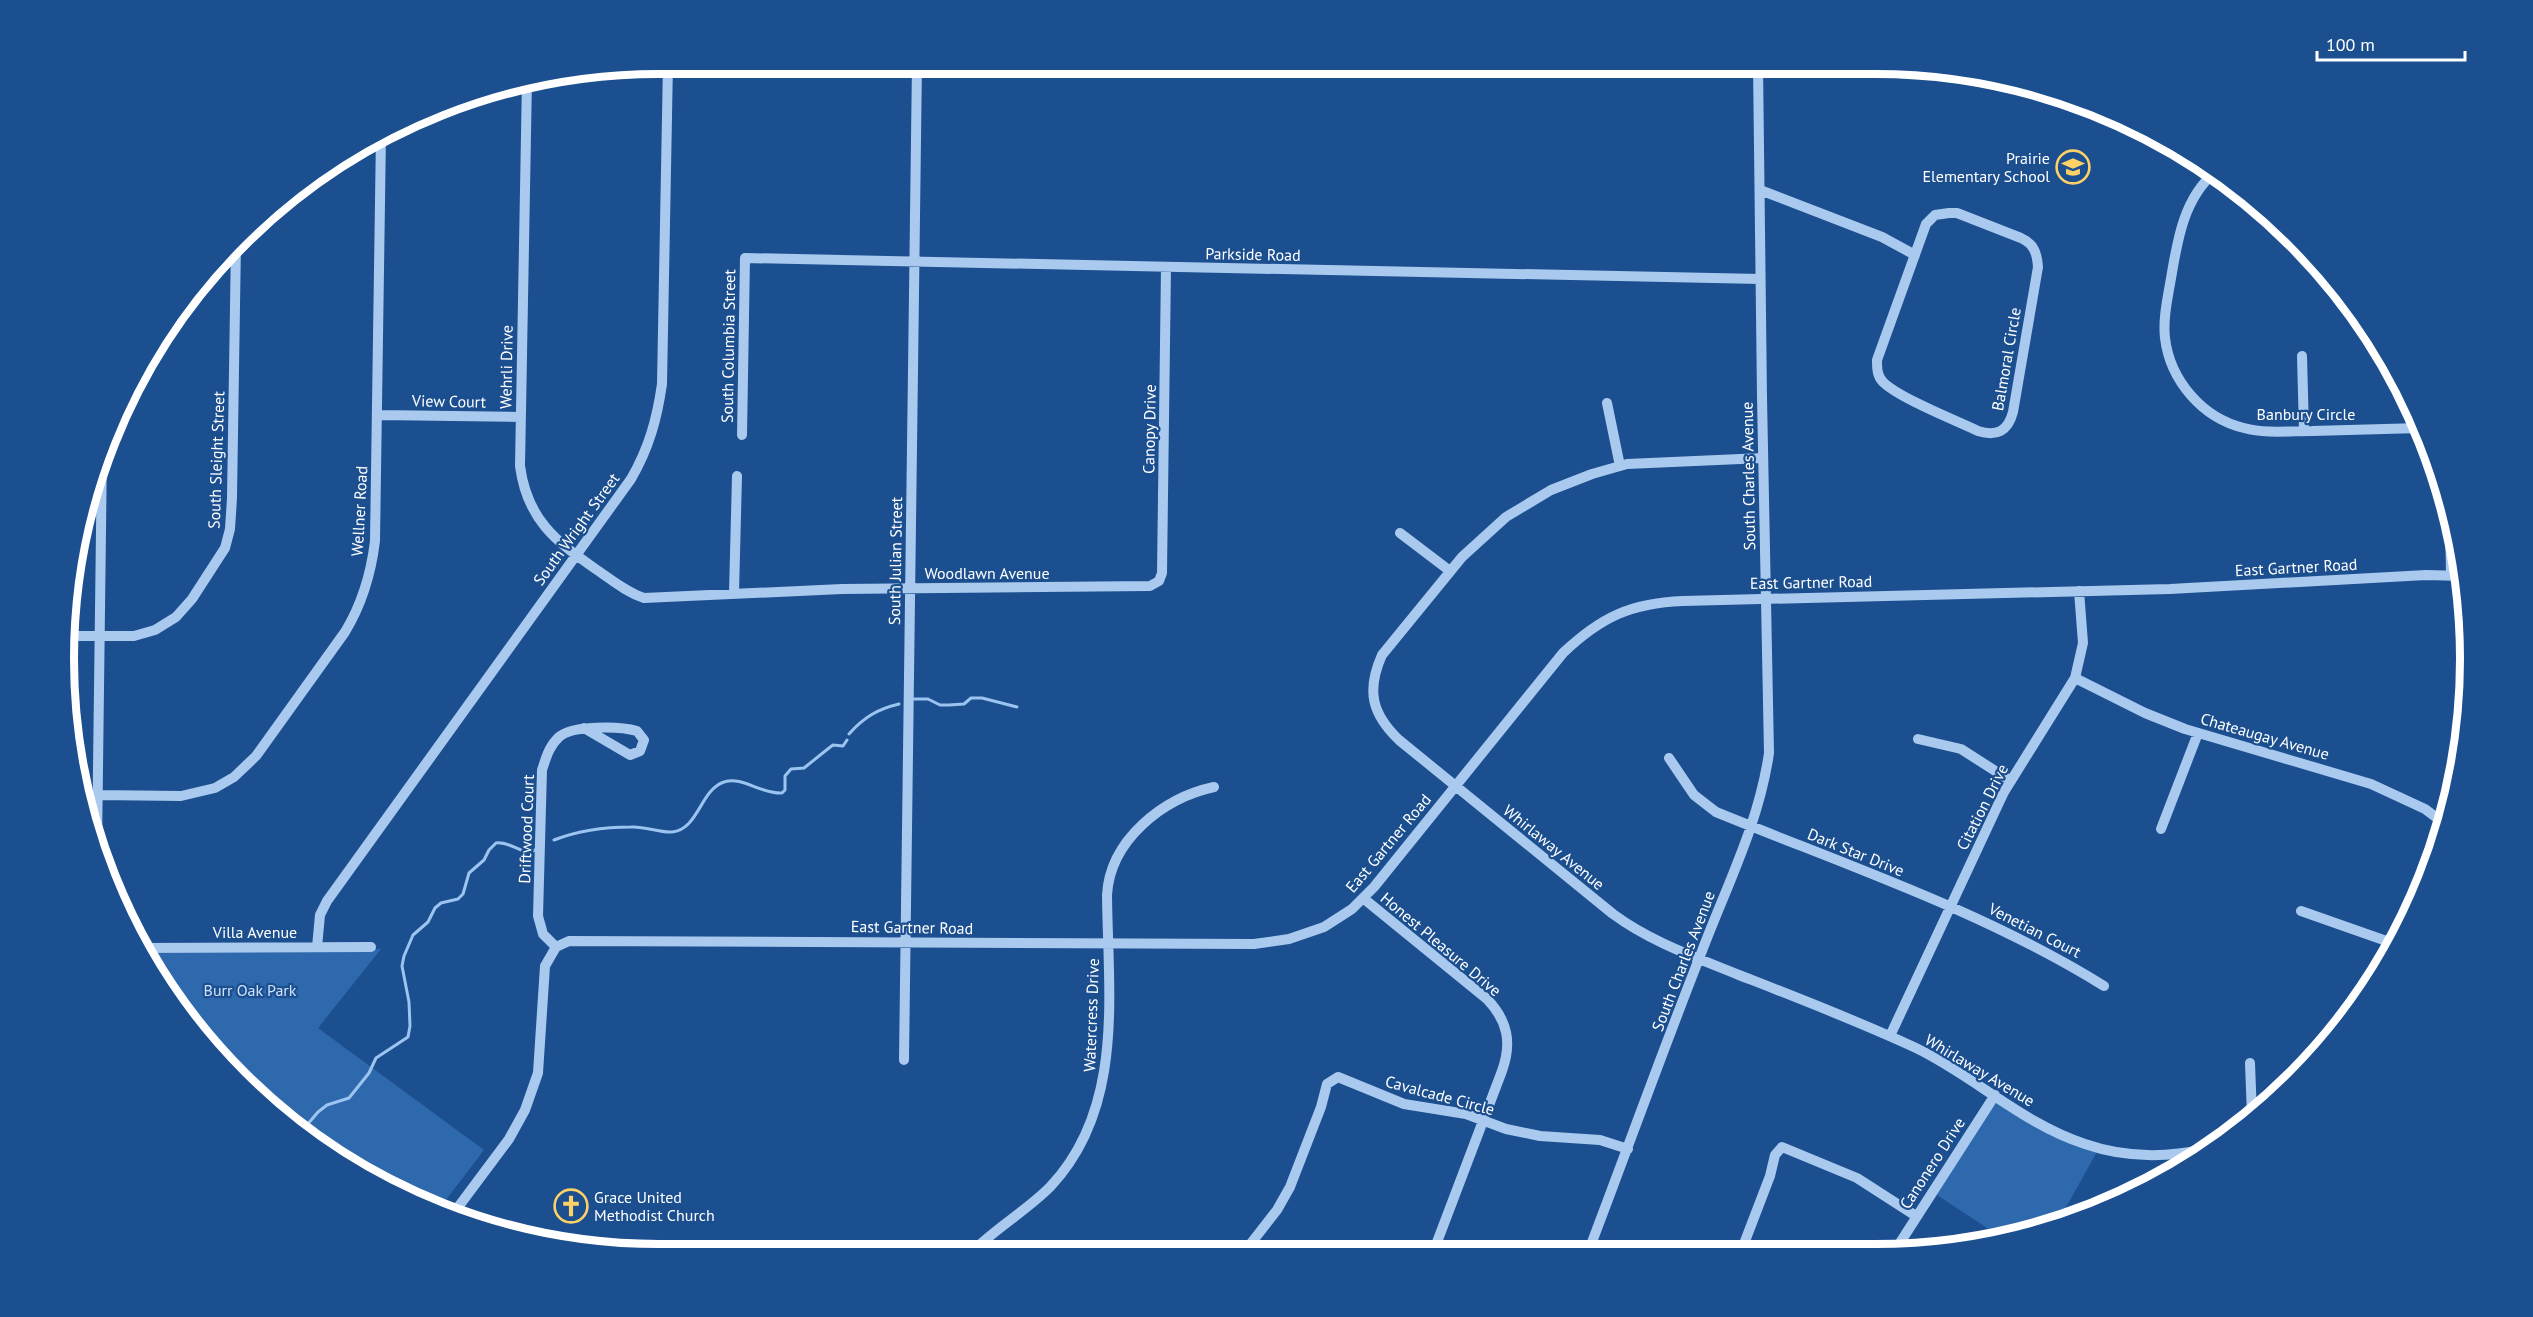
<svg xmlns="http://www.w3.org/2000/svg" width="2533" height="1317" viewBox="0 0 2533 1317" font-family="'PT Sans',sans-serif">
  <rect width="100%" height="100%" fill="#1b4f8f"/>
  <path fill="#2e69ad" d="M 381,949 L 318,1028 L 484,1150 L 439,1209 L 395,1193 L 327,1153 L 238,1080 L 164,990 L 142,953 Z
    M 1995,1098 L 2098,1150 L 2059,1220 L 1999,1236 L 1934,1193 Z"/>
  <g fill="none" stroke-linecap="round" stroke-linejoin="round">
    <path stroke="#9cc4f0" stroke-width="3" d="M 914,699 L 928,699 L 940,705 L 949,705 L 964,704 L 971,698 L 982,698 L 1017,707
      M 849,734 C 864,717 878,709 899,704
      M 554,840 C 580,830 604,827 631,827 C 645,826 659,833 672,832 C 699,829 700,790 724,782 C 743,776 760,794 782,793 L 785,790 L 785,776 L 791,769 L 804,768 L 829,748 L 833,745 L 843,746 L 847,740
      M 301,1132 L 318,1112 L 327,1105 L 349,1098 L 369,1073 L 376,1058 L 408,1037 L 410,1026 L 409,1002 L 402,966 L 404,956 L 413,935 L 428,922 L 435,908 L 441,903 L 458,899 L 463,894 L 469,873 L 484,860 L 489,850 L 496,843 C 512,841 521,856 535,850"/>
    <path stroke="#a9c9ee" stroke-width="10" d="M 1369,64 L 1758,70
      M 527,79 L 520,466 C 527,519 555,541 597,570 C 612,580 626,592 644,598 L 842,589 L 1150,586 L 1159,581 L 1162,573 L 1166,267
      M 2215,172 C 2182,200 2177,244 2170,284 C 2167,301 2163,320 2165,338 C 2170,380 2202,418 2244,428 C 2266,434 2289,431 2312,431 C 2348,430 2384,429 2421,428
      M 1760,190 L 1882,237 L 1915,255
      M 1949,213 L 1957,213 L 2021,238 C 2034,244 2037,253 2038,267 L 2013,412 C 2008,431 1997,437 1978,431 C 1955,420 1899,398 1883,382 C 1877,376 1877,368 1877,360 L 1926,224 L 1935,215 Z
      M 2302,356 L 2304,431
      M 1607,403 L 1620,466
      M 377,415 L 521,417
      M 742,435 L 745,258 L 1760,279
      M 1763,458 L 1627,464 L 1592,474 L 1551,490 L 1506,517 L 1462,557 L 1382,655 C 1366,691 1372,714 1399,740 L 1613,914 C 1651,942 1695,957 1739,975 C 1798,998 1858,1021 1916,1048 C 1974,1076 2023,1124 2085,1144 C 2125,1158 2165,1158 2206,1149
      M 2450,518 L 2451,575
      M 1400,533 L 1450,571
      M 734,593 L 737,476
      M 65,636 L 134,636 L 155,630 L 176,617 L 192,599 L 225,548 L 230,529 L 232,498 L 236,242
      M 2075,678 L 2145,713 L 2185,729 L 2371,784 L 2425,809 L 2445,824
      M 1918,739 L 1961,749 L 2011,781
      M 1669,758 L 1694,795 L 1716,812 C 1848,866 1983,911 2104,986
      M 97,795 L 181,796 L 215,788 L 234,777 L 256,756 L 345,632 C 362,604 371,574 375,541 L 381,134
      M 2161,829 L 2198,733
      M 97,848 L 102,451
      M 1363,898 L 1487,999 C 1508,1021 1512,1043 1502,1071 L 1434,1250
      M 2301,911 L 2395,944
      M 317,947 L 320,915 L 327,901 L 631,479 C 649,448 657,419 662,384 L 668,63
      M 556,947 L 543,934 L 538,916 L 542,770 C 546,758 549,746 559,737 C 572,725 620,726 637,731 L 644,740 L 640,751 L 630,755 L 584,728
      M 139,948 L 371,947
      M 1890,1036 L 2004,792 L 2075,678 L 2083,643 L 2079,591
      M 904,1060 L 917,63
      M 2250,1063 L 2252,1116
      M 453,1214 L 509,1139 L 525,1110 L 538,1073 L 545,966 L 556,947 L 569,941 L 1254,944 L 1289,939 L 1324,927 L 1352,909 L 1374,887 L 1563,653 C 1601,617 1631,603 1683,601 L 2170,589 L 2426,575 L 2464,576
      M 1742,1249 L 1770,1176 L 1775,1155 L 1782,1147 L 1857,1178 L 1916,1216
      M 1896,1249 L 1995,1095
      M 1589,1250 C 1627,1150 1663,1050 1702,951 C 1727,885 1759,823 1769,753 L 1762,397 L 1758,64
      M 1245,1251 L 1277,1210 L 1290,1187 L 1321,1107 L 1327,1084 L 1338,1077 L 1404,1104 L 1466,1114 L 1506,1129 L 1540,1136 L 1600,1140 L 1628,1149
      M 972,1252 C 996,1228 1026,1211 1050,1187 C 1125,1108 1108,994 1107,895 C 1110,840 1163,798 1214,787"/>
  </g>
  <defs>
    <symbol id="school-ring" viewBox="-11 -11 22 22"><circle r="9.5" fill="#1b4f8f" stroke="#ffd166" stroke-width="1.5"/><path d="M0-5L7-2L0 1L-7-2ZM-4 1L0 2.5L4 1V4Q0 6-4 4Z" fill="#ffd166"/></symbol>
    <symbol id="church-ring" viewBox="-11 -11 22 22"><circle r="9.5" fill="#1b4f8f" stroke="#ffd166" stroke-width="1.5"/><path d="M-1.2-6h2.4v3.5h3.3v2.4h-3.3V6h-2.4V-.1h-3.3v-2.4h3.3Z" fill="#ffd166"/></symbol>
  </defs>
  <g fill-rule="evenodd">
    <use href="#school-ring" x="2054" y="148" width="38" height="38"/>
    <use href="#church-ring" x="552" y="1187" width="38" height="38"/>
  </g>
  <g text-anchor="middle" stroke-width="4.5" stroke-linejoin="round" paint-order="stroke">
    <g font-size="16" fill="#fff" stroke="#1b4f8f" text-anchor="end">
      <text x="2050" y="164">Prairie<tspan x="2050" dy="18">Elementary School</tspan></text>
      <text x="594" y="1203" text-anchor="start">Grace United<tspan x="594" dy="18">Methodist Church</tspan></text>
    </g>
    <g font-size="16" fill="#fff" stroke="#1b4f8f">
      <text transform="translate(1253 254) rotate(1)" y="6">Parkside Road</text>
      <text transform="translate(728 346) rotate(-89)" y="6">South Columbia Street</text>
      <text transform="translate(2006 359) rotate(-80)" y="6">Balmoral Circle</text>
      <text transform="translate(506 367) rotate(-89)" y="6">Wehrli Drive</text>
      <text transform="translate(449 401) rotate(1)" y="6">View Court</text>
      <text x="2306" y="420">Banbury Circle</text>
      <text transform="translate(1149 429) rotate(-89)" y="6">Canopy Drive</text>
      <text transform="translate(216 460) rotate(-88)" y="6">South Sleight Street</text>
      <text transform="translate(1748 476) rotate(-91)" y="6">South Charles Avenue</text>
      <text transform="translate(359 511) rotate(-87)" y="6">Wellner Road</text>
      <text transform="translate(576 529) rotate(-54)" y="6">South Wright Street</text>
      <text transform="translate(895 561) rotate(-89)" y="6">South Julian Street</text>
      <text transform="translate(2296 567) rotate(-3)" y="6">East Gartner Road</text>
      <text x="987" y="579">Woodlawn Avenue</text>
      <text transform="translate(1811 582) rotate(-1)" y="6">East Gartner Road</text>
      <text transform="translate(2265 736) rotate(16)" y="6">Chateaugay Avenue</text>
      <text transform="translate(1982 807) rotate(-63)" y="6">Citation Drive</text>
      <text transform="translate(526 829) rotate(-88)" y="6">Driftwood Court</text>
      <text transform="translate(1388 843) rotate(-50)" y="6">East Gartner Road</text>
      <text transform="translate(1554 847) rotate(39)" y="6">Whirlaway Avenue</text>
      <text transform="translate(1856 852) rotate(22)" y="6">Dark Star Drive</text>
      <text transform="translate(912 927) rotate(1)" y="6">East Gartner Road</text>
      <text transform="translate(2035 930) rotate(27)" y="6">Venetian Court</text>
      <text x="255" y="938">Villa Avenue</text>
      <text transform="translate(1441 944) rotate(40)" y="6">Honest Pleasure Drive</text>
      <text transform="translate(1683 961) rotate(-69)" y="6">South Charles Avenue</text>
      <text transform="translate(1091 1015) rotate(-88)" y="6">Watercress Drive</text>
      <text transform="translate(1980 1070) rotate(31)" y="6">Whirlaway Avenue</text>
      <text transform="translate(1440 1095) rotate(15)" y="6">Cavalcade Circle</text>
      <text transform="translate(1932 1163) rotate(-57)" y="6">Canonero Drive</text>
    </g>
    <g font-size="16" fill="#cfe3fa" stroke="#1b4f8f">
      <text x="250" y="996">Burr Oak Park</text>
    </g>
  </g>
  <path d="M0 0H2533V1317H0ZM659 74H1875A585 585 0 0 1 2460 659V659A585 585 0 0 1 1875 1244H659A585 585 0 0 1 74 659V659A585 585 0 0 1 659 74Z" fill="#1b4f8f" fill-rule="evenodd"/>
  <path fill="none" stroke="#fff" stroke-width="8" d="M659 74H1875A585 585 0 0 1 2460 659V659A585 585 0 0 1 1875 1244H659A585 585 0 0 1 74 659V659A585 585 0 0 1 659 74Z"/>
  <path d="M2317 51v9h148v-9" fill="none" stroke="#ffffff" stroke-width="3"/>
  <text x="2326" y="51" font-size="18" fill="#ffffff" stroke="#1b4f8f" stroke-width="4.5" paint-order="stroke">100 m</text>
</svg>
